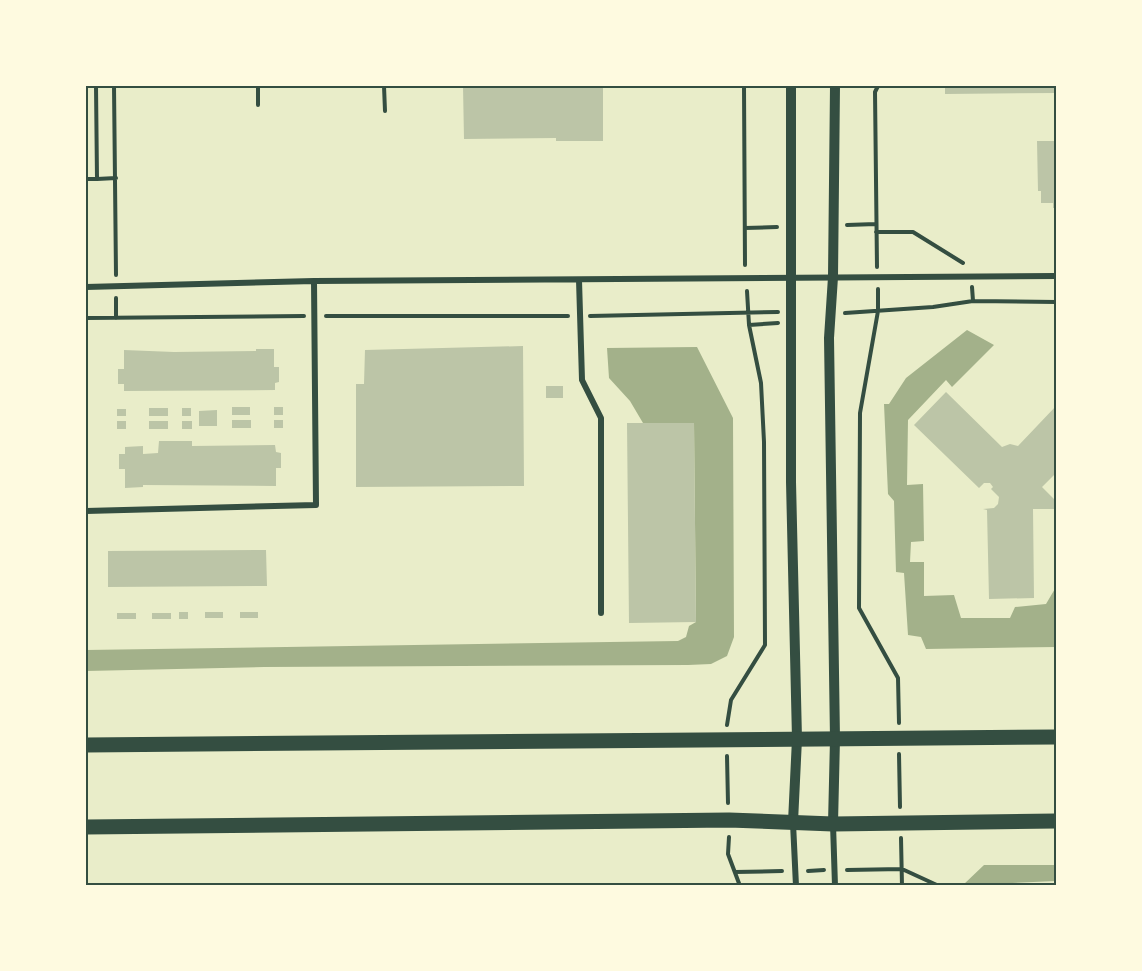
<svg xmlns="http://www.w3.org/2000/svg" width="1142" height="971" viewBox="0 0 1142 971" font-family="'Titillium Web',sans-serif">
  <rect width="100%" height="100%" fill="#e9edc9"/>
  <path fill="#a3b18a" d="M 967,330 L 994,345 L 952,387 L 946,380 L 908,420 L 907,485 L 923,484 L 924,541 L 911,542 L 910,562 L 924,562 L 924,596 L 954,595 L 961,618 L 1010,618 L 1015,607 L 1046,604 L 1056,587 L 1056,647 L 926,649 L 921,637 L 908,635 L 904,573 L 896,572 L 894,501 L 888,494 L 884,404 L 889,404 L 906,378 Z
    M 697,347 L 733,418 L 734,637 L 727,656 L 711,664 L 688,665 L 264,667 L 86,671 L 86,650 L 678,641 L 686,637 L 689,626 L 696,622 L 694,423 L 643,423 L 630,401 L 609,378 L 607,348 Z
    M 984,865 L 1056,865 L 1056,881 L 963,885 Z"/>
  <path fill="#bcc5a7" d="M 463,86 L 603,86 L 603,141 L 556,141 L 556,138 L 464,139 Z
    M 945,86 L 1056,86 L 1056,93 L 945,94 Z
    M 1037,141 L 1056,141 L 1056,208 L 1053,208 L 1053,203 L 1041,203 L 1041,191 L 1038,191 Z
    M 523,346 L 524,486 L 356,487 L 356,384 L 364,384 L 365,350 Z
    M 256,349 L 274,349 L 274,367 L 279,367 L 279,382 L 275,383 L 275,390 L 124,391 L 124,384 L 118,384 L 118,369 L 124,369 L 124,350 L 174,352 L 256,351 Z
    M 546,386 L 563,386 L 563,398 L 546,398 Z
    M 946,392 L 1002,447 L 1010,444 L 1018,446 L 1056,406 L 1056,473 L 1042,487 L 1056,501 L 1056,509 L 1033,509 L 1034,598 L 989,599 L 987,510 L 983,509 L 994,508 L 998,504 L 999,497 L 991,489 L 993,487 L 990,483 L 984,483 L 979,488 L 914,425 Z
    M 232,407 L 250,407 L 250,415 L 232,415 Z
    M 274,407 L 283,407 L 283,415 L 274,415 Z
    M 149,408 L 168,408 L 168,416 L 149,416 Z
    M 182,408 L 191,408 L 191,416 L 182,416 Z
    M 117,409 L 126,409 L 126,416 L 117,416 Z
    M 217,410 L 217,426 L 199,426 L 199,411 Z
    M 232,420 L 251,420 L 251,428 L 232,428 Z
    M 274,420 L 283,420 L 283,428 L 274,428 Z
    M 117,421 L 126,421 L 126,429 L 117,429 Z
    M 149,421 L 168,421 L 168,429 L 149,429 Z
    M 182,421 L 192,421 L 192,429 L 182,429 Z
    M 627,423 L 694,423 L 696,622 L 629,623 Z
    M 159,441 L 192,441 L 192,446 L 275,445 L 276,452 L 281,453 L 281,468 L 276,468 L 276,486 L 143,485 L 143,487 L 125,488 L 125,469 L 119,469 L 119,454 L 125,454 L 125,447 L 143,446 L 143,454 L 158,453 Z
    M 266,550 L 267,586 L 108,587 L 108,551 Z
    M 179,612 L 188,612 L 188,619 L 179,619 Z
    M 205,612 L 223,612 L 223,618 L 205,618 Z
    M 240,612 L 258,612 L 258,618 L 240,618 Z
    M 117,613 L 136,613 L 136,619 L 117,619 Z
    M 152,613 L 171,613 L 171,619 L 152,619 Z"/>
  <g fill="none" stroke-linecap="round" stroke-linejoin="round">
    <path stroke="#344e41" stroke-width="4" d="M 114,86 L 116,275
      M 258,86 L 258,105
      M 384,86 L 385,111
      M 744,86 L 745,265
      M 86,179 L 97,179 L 96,86
      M 97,179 L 116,178
      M 847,225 L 876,224
      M 745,228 L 777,227
      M 876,232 L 913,232 L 963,263
      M 877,267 L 875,92 L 878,86
      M 972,287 L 973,301
      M 878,289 L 878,311 L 860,413 L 859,608 L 898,678 L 899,723
      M 116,298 L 116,318
      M 845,313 L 933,307 L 973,301 L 1056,302
      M 326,316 L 568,316
      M 590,316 L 778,312
      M 86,318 L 304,316
      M 749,325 L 778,323
      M 727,725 L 731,700 L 765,645 L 764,442 L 761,383 L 749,325 L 747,291
      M 899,754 L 900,807
      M 727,756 L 728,803
      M 729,837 L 728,854 L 740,886
      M 901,838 L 902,886
      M 847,870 L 902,869 L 939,886
      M 808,871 L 824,870
      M 735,872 L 782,871"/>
    <path stroke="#344e41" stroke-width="6" d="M 579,280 L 582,380 L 601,418 L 601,613
      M 86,287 L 314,281 L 1056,276
      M 86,511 L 316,505 L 314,281
      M 793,823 L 796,886
      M 833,824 L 835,886"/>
    <path stroke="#344e41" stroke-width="10" d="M 791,86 L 791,482 L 797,739 L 793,822
      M 833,824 L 835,739 L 829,338 L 833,277 L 835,86"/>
    <path stroke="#344e41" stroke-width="15" d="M 86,745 L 1056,737
      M 86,827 L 729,820 L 833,824 L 1056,821"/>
  </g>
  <rect width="1142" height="971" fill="none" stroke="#fefae0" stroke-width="174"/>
  <rect x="87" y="87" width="968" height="797" fill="none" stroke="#344e41" stroke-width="2"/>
</svg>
